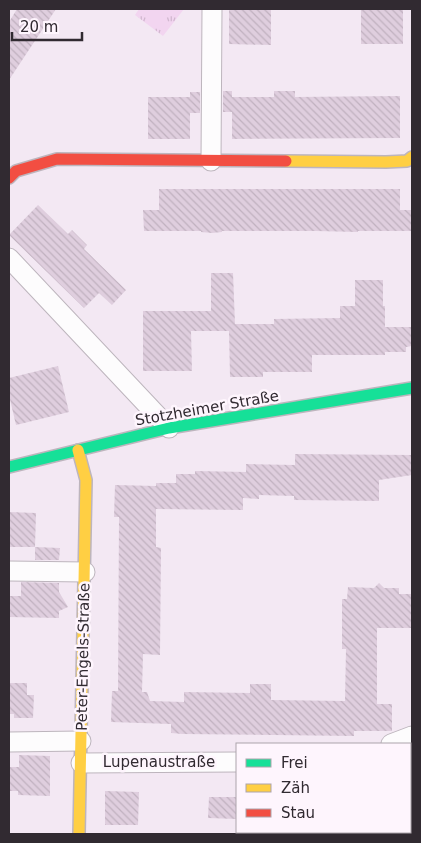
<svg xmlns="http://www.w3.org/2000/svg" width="421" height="843" viewBox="0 0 421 843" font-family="'DejaVu Sans',sans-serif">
  <defs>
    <pattern id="park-tufts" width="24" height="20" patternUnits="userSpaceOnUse" patternTransform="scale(1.25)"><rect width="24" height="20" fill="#f2d5f0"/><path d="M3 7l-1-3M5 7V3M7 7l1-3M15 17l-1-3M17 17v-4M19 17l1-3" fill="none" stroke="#d0b7ce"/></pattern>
    <pattern id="building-back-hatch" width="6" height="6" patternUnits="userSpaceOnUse" patternTransform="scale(1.25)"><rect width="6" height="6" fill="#dfcede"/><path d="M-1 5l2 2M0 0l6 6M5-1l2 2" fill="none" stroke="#c0b1bf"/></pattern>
  </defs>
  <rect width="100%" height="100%" fill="#f3e8f3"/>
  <path fill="url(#park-tufts)" d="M 139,9 L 184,9 L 163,36 L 135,15 Z"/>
  <path fill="url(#building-back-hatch)" d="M 17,9 L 56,9 L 9,80 L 9,22 Z
    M 229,9 L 271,9 L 271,45 L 229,44 Z
    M 361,9 L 403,9 L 403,44 L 361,44 Z
    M 223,91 L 232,91 L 232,97 L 274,97 L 274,91 L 295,91 L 295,97 L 400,96 L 400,138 L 232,139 L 232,112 L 223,112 Z
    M 190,92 L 200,92 L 200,113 L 190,113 L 190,139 L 148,139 L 148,97 L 190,97 Z
    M 159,189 L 400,189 L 400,210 L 412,210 L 412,231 L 358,231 L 358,232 L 316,231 L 222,231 L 222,232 L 212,233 L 201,232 L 201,231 L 144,231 L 143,210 L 159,210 Z
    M 38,205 L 68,234 L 72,230 L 87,245 L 84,249 L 126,290 L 112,305 L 99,293 L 84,308 L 9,235 Z
    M 211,273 L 233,273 L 235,324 L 274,324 L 274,319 L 340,318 L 340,306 L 355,306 L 355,280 L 383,280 L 383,306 L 385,306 L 385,327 L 412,327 L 412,346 L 406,347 L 406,352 L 385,352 L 385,355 L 312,355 L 312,372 L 263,372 L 263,377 L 230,377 L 229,331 L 191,331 L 192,371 L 143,371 L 143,311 L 211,311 Z
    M 58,366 L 69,412 L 16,425 L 9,395 L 9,378 Z
    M 295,454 L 412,455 L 412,475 L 379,480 L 379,501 L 294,500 L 294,496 L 259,495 L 259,499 L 243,498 L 243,510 L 156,509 L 156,547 L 161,548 L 160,655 L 143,654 L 142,692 L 147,692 L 150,701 L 184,702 L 184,692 L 250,693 L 250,684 L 271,684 L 271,700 L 345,701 L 346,649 L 342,649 L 342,599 L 347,599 L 348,587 L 374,588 L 379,583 L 384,588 L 399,588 L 399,594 L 412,594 L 412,628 L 377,628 L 377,704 L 392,704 L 392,731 L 354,731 L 354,736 L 183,734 L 171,733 L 171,724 L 111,722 L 112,691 L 118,691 L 119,517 L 114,517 L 115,485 L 156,486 L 156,483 L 176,483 L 176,474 L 195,474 L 195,471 L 246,472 L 246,464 L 295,465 Z
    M 9,512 L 36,513 L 35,547 L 9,547 Z
    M 35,547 L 60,548 L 59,560 L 35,560 Z
    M 21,582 L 59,583 L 59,592 L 68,607 L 59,611 L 59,618 L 9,617 L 9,596 L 21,596 Z
    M 9,683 L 27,683 L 27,695 L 34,695 L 33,718 L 14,718 L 14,714 L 9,714 Z
    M 19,755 L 50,756 L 50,796 L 18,795 L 18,791 L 9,791 L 9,767 L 19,767 Z
    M 105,791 L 139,792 L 138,825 L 105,825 Z
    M 209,797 L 237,797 L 237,819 L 208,818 Z"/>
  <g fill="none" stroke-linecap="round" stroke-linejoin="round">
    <defs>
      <path id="street" d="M 211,161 L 212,9
        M 9,258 L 169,428
        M 9,571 L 85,572
        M 9,742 L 81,741
        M 391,744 L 412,736
        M 81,763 L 237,762
        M 347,834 L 347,832"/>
      <path id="fast" d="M 9,467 L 169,428 L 412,388"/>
      <path id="slow" d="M 286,161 L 386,162 L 407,161 L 412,157
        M 78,450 L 86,480 L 79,834"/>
      <path id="jam" d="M 9,178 L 16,171 L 57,159 L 286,161"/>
    </defs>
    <use href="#street" stroke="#bdb5bd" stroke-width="21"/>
    <use href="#fast" stroke="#bdb5bd" stroke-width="14"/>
    <use href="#slow" stroke="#bdb5bd" stroke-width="14"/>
    <use href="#jam" stroke="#bdb5bd" stroke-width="14"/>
    <use href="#street" stroke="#fdfcfd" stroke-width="19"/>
    <use href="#fast" stroke="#16e098" stroke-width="11"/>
    <use href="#slow" stroke="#ffcf43" stroke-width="11"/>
    <use href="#jam" stroke="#f24e42" stroke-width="11"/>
  </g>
  <g text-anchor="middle" stroke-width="5" stroke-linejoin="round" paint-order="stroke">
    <g font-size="15" fill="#312a31" stroke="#fef5fd">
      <text transform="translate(207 408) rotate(-10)" y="5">Stotzheimer Straße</text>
      <text transform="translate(83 657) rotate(-89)" y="5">Peter-Engels-Straße</text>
      <text x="159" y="767">Lupenaustraße</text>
    </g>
  </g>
  <rect width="421" height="843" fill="none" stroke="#312a31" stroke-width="20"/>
  <rect x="236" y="743" width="175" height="90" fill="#fef5fd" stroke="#aca4ab"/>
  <rect x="246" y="759" width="25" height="8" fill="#16e098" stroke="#aca4ab"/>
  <text x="281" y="768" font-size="15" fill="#312a31">Frei</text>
  <rect x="246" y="784" width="25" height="8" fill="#ffcf43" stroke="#aca4ab"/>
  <text x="281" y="793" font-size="15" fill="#312a31">Zäh</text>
  <rect x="246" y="809" width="25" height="8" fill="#f24e42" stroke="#aca4ab"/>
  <text x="281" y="818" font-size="15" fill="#312a31">Stau</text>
  <path d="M12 32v8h70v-8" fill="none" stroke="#312a31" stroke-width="2.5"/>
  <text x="20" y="32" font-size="15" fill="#312a31" stroke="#fef5fd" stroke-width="4" paint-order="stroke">20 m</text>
</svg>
